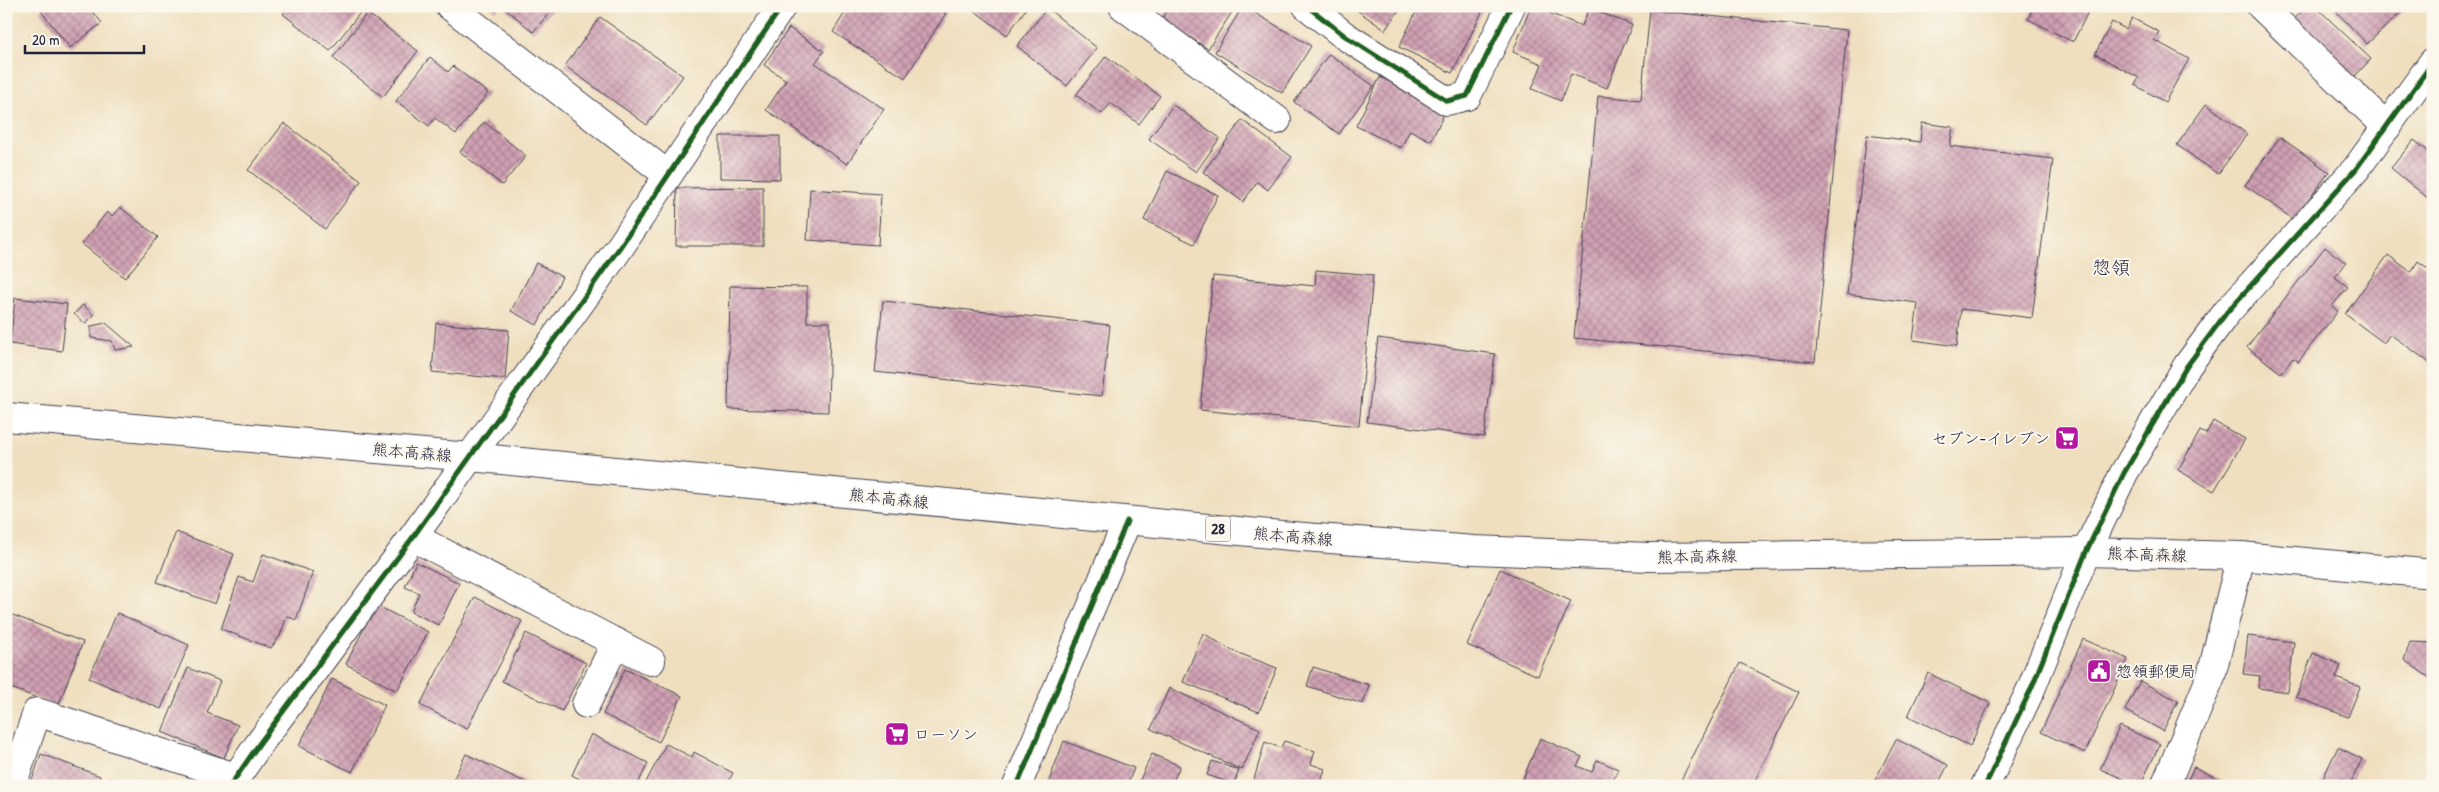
<svg xmlns="http://www.w3.org/2000/svg" width="2439" height="792" viewBox="0 0 2439 792" font-family="'Patrick Hand','Klee One',sans-serif">
  <defs>
    <pattern id="building-cross-hatch" width="8" height="8" patternUnits="userSpaceOnUse" patternTransform="scale(1.25)"><rect width="8" height="8" fill="#d0a0b3"/><path d="M0 0l8 8M0 8l8-8" fill="none" stroke="#a88293"/></pattern>
  </defs>
  <rect width="100%" height="100%" fill="#fbf7ec"/>
  <filter id="ink" filterUnits="userSpaceOnUse"><feTurbulence type="fractalNoise" baseFrequency=".02" numOctaves="2"/><feDisplacementMap in="SourceGraphic" scale="10" xChannelSelector="R" yChannelSelector="G"/><feConvolveMatrix kernelMatrix="1 2 1 2 8 2 1 2 1" color-interpolation-filters="sRGB"/></filter>
  <filter id="wash" filterUnits="userSpaceOnUse"><feTurbulence type="fractalNoise" baseFrequency=".0096" numOctaves="4" result="noise"/><feDisplacementMap in="SourceGraphic" scale="20" xChannelSelector="R" yChannelSelector="G"/><feGaussianBlur stdDeviation="1.12" result="paint"/><feColorMatrix in="noise" values="0 0 0 0 0 0 0 0 0 0 0 0 0 0 0 0 0 1.4 0 .05"/><feComposite in="paint" operator="in"/></filter>
  <g filter="url(#wash)">
    <rect width="100%" height="100%" fill="#efdfbf"/>
    <g id="blocks">
      <path fill="url(#building-cross-hatch)" d="M 47,6 L 88,6 L 102,23 L 70,48 L 41,11 Z
        M 289,6 L 360,6 L 363,9 L 330,51 L 283,14 Z
        M 490,6 L 500,6 L 496,11 Z
        M 503,6 L 555,6 L 533,32 Z
        M 849,6 L 936,6 L 946,13 L 905,78 L 833,32 Z
        M 968,6 L 1028,6 L 1007,35 Z
        M 1170,6 L 1236,6 L 1208,49 L 1162,19 Z
        M 1243,6 L 1311,46 L 1282,93 L 1215,52 Z
        M 1351,6 L 1402,6 L 1385,30 Z
        M 1419,6 L 1485,6 L 1452,73 L 1399,47 Z
        M 1531,6 L 1582,26 L 1589,8 L 1632,25 L 1607,88 L 1571,74 L 1561,101 L 1532,89 L 1542,64 L 1513,52 Z
        M 2034,6 L 2091,6 L 2073,42 L 2028,19 Z
        M 2306,6 L 2315,6 L 2371,59 L 2355,76 L 2294,20 Z
        M 2331,6 L 2408,6 L 2367,44 Z
        M 1047,8 L 1097,48 L 1067,86 L 1017,46 Z
        M 1650,10 L 1847,30 L 1815,362 L 1574,338 L 1598,96 L 1641,100 Z
        M 367,13 L 418,51 L 383,97 L 333,58 Z
        M 600,17 L 683,76 L 647,125 L 565,66 Z
        M 2132,18 L 2159,32 L 2154,40 L 2189,59 L 2165,102 L 2135,85 L 2139,78 L 2095,54 L 2112,22 L 2126,29 Z
        M 789,28 L 824,51 L 815,63 L 884,109 L 847,164 L 766,110 L 786,80 L 764,65 Z
        M 1329,54 L 1374,86 L 1339,134 L 1294,102 Z
        M 1106,56 L 1160,96 L 1139,124 L 1111,103 L 1102,114 L 1076,95 Z
        M 430,57 L 448,72 L 453,66 L 488,93 L 456,134 L 435,118 L 429,126 L 396,101 Z
        M 1380,77 L 1446,110 L 1431,141 L 1410,130 L 1401,148 L 1356,126 Z
        M 2206,104 L 2247,134 L 2218,174 L 2177,145 Z
        M 1173,105 L 1220,138 L 1196,172 L 1149,139 Z
        M 1242,120 L 1292,157 L 1268,190 L 1257,182 L 1243,202 L 1203,172 Z
        M 484,122 L 526,156 L 502,185 L 460,152 Z
        M 284,123 L 361,181 L 325,229 L 248,170 Z
        M 1922,123 L 1953,127 L 1950,146 L 2053,159 L 2032,318 L 1961,309 L 1957,346 L 1913,340 L 1918,303 L 1847,294 L 1867,135 L 1920,142 Z
        M 720,136 L 780,136 L 780,179 L 720,178 Z
        M 2280,137 L 2329,172 L 2294,220 L 2245,185 Z
        M 2414,140 L 2433,155 L 2433,197 L 2430,200 L 2391,168 Z
        M 1167,171 L 1218,195 L 1194,244 L 1144,220 Z
        M 763,187 L 763,246 L 676,246 L 677,188 Z
        M 810,189 L 881,194 L 878,245 L 807,240 Z
        M 120,207 L 158,237 L 125,278 L 82,244 L 107,212 L 112,216 Z
        M 2325,247 L 2346,263 L 2335,277 L 2348,287 L 2332,306 L 2338,311 L 2298,362 L 2293,358 L 2281,373 L 2247,347 Z
        M 2388,255 L 2411,272 L 2418,261 L 2433,272 L 2433,365 L 2390,334 L 2384,343 L 2345,314 Z
        M 536,263 L 562,277 L 537,325 L 511,311 Z
        M 1316,270 L 1373,275 L 1359,426 L 1200,410 L 1213,276 L 1315,286 Z
        M 730,286 L 807,287 L 807,322 L 830,322 L 828,412 L 728,409 Z
        M 15,298 L 67,304 L 62,351 L 10,344 Z
        M 883,301 L 1110,325 L 1102,396 L 875,372 Z
        M 83,305 L 94,315 L 85,324 L 74,314 Z
        M 106,323 L 134,347 L 115,350 L 112,341 L 91,338 L 91,326 Z
        M 436,323 L 509,330 L 505,379 L 432,372 Z
        M 1378,338 L 1495,354 L 1484,437 L 1367,422 Z
        M 2213,421 L 2245,439 L 2214,491 L 2178,470 L 2200,431 L 2206,434 Z
        M 176,532 L 234,554 L 215,604 L 157,582 Z
        M 263,554 L 313,572 L 296,620 L 287,616 L 280,636 L 271,648 L 221,629 L 239,577 L 253,582 Z
        M 416,562 L 459,583 L 439,625 L 411,612 L 419,593 L 405,587 Z
        M 1500,569 L 1571,601 L 1538,676 L 1467,645 Z
        M 475,597 L 522,621 L 467,729 L 420,705 Z
        M 376,605 L 428,632 L 397,691 L 346,664 Z
        M 117,613 L 189,645 L 161,709 L 89,678 Z
        M 10,614 L 83,642 L 58,706 L 6,686 L 6,624 Z
        M 526,633 L 586,663 L 562,711 L 502,681 Z
        M 1203,633 L 1231,650 L 1277,668 L 1259,712 L 1183,682 Z
        M 2248,636 L 2294,642 L 2288,692 L 2258,688 L 2260,676 L 2243,674 Z
        M 2083,639 L 2128,659 L 2085,753 L 2041,732 Z
        M 2410,642 L 2433,643 L 2433,680 L 2404,660 Z
        M 2313,653 L 2341,665 L 2336,678 L 2360,687 L 2348,717 L 2296,697 Z
        M 1740,663 L 1799,692 L 1752,786 L 1678,786 Z
        M 1313,667 L 1369,685 L 1363,704 L 1307,686 Z
        M 188,668 L 220,681 L 207,713 L 238,725 L 224,758 L 162,732 Z
        M 625,669 L 682,696 L 659,742 L 603,714 Z
        M 1928,673 L 1990,703 L 1970,746 L 1908,716 Z
        M 332,679 L 385,705 L 352,772 L 299,746 Z
        M 2140,681 L 2178,701 L 2163,731 L 2125,710 Z
        M 1169,688 L 1260,729 L 1242,770 L 1151,729 Z
        M 2120,726 L 2160,744 L 2140,786 L 2100,769 Z
        M 591,734 L 648,763 L 637,786 L 593,786 L 572,775 Z
        M 1540,738 L 1582,757 L 1577,766 L 1592,772 L 1597,760 L 1618,769 L 1611,786 L 1520,786 Z
        M 1896,739 L 1948,765 L 1937,786 L 1872,786 Z
        M 1064,741 L 1134,768 L 1127,786 L 1047,786 Z
        M 1284,741 L 1315,751 L 1311,764 L 1325,769 L 1320,786 L 1252,786 L 1265,742 L 1281,748 Z
        M 666,744 L 692,757 L 694,752 L 733,773 L 726,786 L 644,786 Z
        M 2338,747 L 2362,759 L 2349,786 L 2319,786 Z
        M 41,754 L 100,776 L 97,786 L 30,786 Z
        M 466,754 L 533,786 L 450,786 Z
        M 1152,754 L 1180,766 L 1171,786 L 1137,786 Z
        M 1212,761 L 1239,770 L 1234,784 L 1207,775 Z
        M 2194,767 L 2234,786 L 2185,786 Z
        M 109,778 L 128,786 L 106,786 Z"/>
    </g>
  </g>
  <g filter="url(#ink)">
    <use href="#blocks" fill-opacity="0" stroke="#413e4f" stroke-width="1"/>
    <g fill="none" stroke-linecap="round" stroke-linejoin="round">
      <defs>
        <path id="minor" d="M 450,6 L 668,175
          M 1123,6 L 1277,120
          M 1307,6 L 1345,36 L 1447,101 L 1467,96 L 1511,6
          M 2261,6 L 2387,127
          M 413,537 L 651,661
          M 586,704 L 616,642
          M 12,786 L 37,712 L 235,777
          M 230,786 L 259,744 L 413,537 L 620,247 L 782,6
          M 1017,786 L 1127,521
          M 1985,786 L 2031,689 L 2086,552 L 2124,473 L 2187,366 L 2227,312 L 2356,169 L 2433,62
          M 2165,786 L 2211,676 L 2241,556"/>
        <path id="major" d="M 6,417 L 470,457 L 1291,536 L 1474,550 L 1650,557 L 2086,552 L 2241,556 L 2433,574"/>
      </defs>
      <use href="#minor" stroke="#413e4f" stroke-width="30"/>
      <use href="#major" stroke="#413e4f" stroke-width="30"/>
      <use href="#minor" stroke="#fff" stroke-width="28"/>
      <use href="#major" stroke="#fff" stroke-width="28"/>
      <defs>
        <path id="cycleway" d="M 1307,6 L 1345,36 L 1447,101 L 1467,96 L 1511,6
          M 230,786 L 259,744 L 413,537 L 620,247 L 782,6
          M 1017,786 L 1127,521
          M 1985,786 L 2031,689 L 2086,552 L 2124,473 L 2187,366 L 2227,312 L 2356,169 L 2433,62"/>
      </defs>
      <use href="#cycleway" stroke="#fbf7ec" stroke-width="8"/>
      <use href="#cycleway" stroke="#1b5e20" stroke-width="5"/>
    </g>
  </g>
  <defs>
    <symbol id="supermarket-square" viewBox="-11 -11 22 22"><rect x="-9" y="-9" width="18" height="18" rx="4" fill="#b5179e" stroke="#fbf7ec"/><path d="M-6-5.5h2.5l.6 2H6L4.5 2H-2.5L-4.4-4H-6ZM-1.5 3.2a1.3 1.3 0 1 0 .1 0ZM3 3.2a1.3 1.3 0 1 0 .1 0Z" fill="#fff"/></symbol>
    <symbol id="civic-square" viewBox="-11 -11 22 22"><rect x="-9" y="-9" width="18" height="18" rx="4" fill="#b5179e" stroke="#fbf7ec"/><path d="M-.6-6.5H3V-4.5H.6V-3L4-1V1h2V6H-6V1h2V-1L-.6-3ZM-1.2 2.5V6h2.4V2.5Z" fill="#fff"/></symbol>
  </defs>
  <g fill-rule="evenodd">
    <use href="#supermarket-square" x="2053" y="424" width="28" height="28"/>
    <use href="#civic-square" x="2085" y="657" width="28" height="28"/>
    <use href="#supermarket-square" x="883" y="720" width="28" height="28"/>
  </g>
  <g text-anchor="middle" stroke-width="4" stroke-linejoin="round" paint-order="stroke">
    <rect fill="#fbf7ec" stroke="#636270" stroke-width="1" x="1205.5" y="516.5" width="25" height="25" rx="4"/>
    <g font-size="15" font-weight="bold" fill="#22223b">
      <text x="1218" y="534">28</text>
    </g>
    <g font-size="16" fill="#22223b" stroke="#fbf7ec" text-anchor="start">
      <text x="2050" y="444" text-anchor="end">セブン-イレブン</text>
      <text x="2116" y="677">惣領郵便局</text>
      <text x="914" y="740">ローソン</text>
    </g>
    <g font-size="16" fill="#22223b" stroke="#fbf7ec">
      <text transform="translate(412 452) rotate(5)" y="6">熊本高森線</text>
      <text transform="translate(889 498) rotate(6)" y="6">熊本高森線</text>
      <text transform="translate(1293 536) rotate(5)" y="6">熊本高森線</text>
      <text transform="translate(2147 554) rotate(2)" y="6">熊本高森線</text>
      <text transform="translate(1697 556) rotate(-1)" y="6">熊本高森線</text>
    </g>
    <g font-size="19" fill="#22223b" stroke="#fbf7ec">
      <text x="2111" y="274">惣領</text>
    </g>
  </g>
  <rect width="2439" height="792" fill="none" stroke="#fbf7ec" stroke-width="25"/>
  <path d="M25 45v8h119v-8" fill="none" stroke="#22223b" stroke-width="2.5"/>
  <text x="32" y="45" font-size="15" fill="#22223b" stroke="#fbf7ec" stroke-width="4" paint-order="stroke">20 m</text>
</svg>
